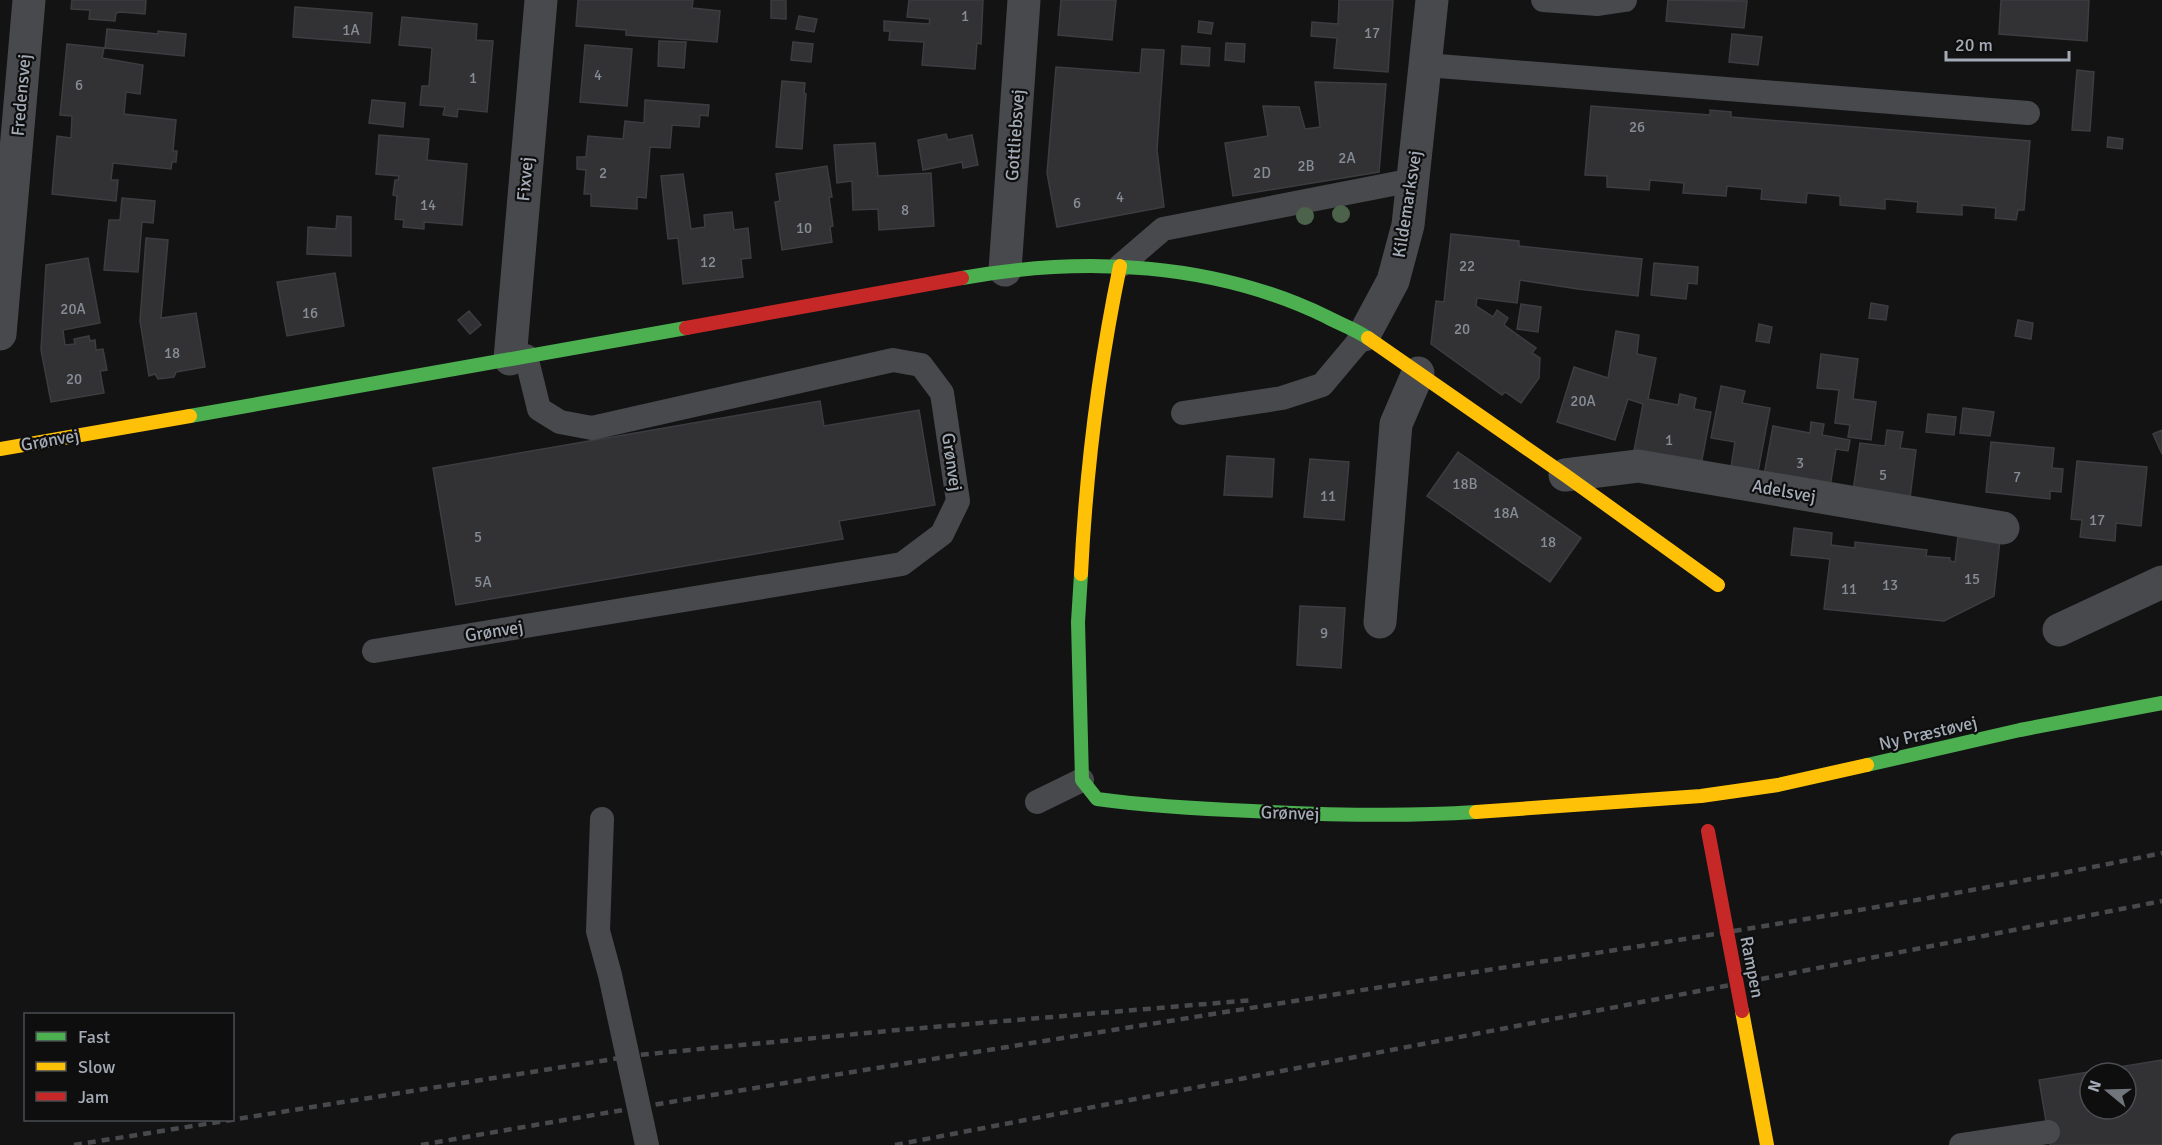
<svg xmlns="http://www.w3.org/2000/svg" width="2162" height="1145" viewBox="0 0 2162 1145" font-family="Signika,sans-serif">
  <rect width="100%" height="100%" fill="#131314"/>
  <path fill="#323235" stroke="#3c3d40" stroke-width="1.5" fill-rule="evenodd" d="M 72,0 L 146,0 L 145,14 L 121,12 L 116,13 L 115,21 L 89,19 L 90,10 L 71,9 Z
    M 578,0 L 693,0 L 692,8 L 720,11 L 717,42 L 626,35 L 626,30 L 576,26 Z
    M 771,0 L 786,0 L 786,19 L 771,18 Z
    M 909,0 L 983,0 L 981,44 L 977,43 L 975,69 L 922,65 L 924,42 L 889,40 L 890,31 L 884,31 L 884,21 L 929,24 L 930,19 L 907,17 Z
    M 1061,0 L 1116,0 L 1112,40 L 1058,35 Z
    M 1339,0 L 1393,0 L 1388,72 L 1334,68 L 1337,38 L 1311,36 L 1312,22 L 1338,24 Z
    M 1668,0 L 1747,1 L 1744,28 L 1666,21 Z
    M 2001,0 L 2089,0 L 2087,41 L 1999,34 Z
    M 295,7 L 372,13 L 370,43 L 293,37 Z
    M 799,16 L 817,19 L 814,32 L 796,29 Z
    M 402,17 L 477,24 L 476,40 L 493,41 L 487,112 L 458,109 L 457,117 L 443,115 L 445,107 L 420,105 L 422,86 L 429,86 L 432,48 L 399,45 Z
    M 1199,21 L 1213,23 L 1211,34 L 1198,32 Z
    M 107,29 L 158,34 L 158,31 L 186,34 L 184,56 L 105,48 Z
    M 1732,34 L 1762,37 L 1758,65 L 1729,62 Z
    M 659,41 L 686,42 L 684,68 L 658,66 Z
    M 793,42 L 813,44 L 811,62 L 791,60 Z
    M 1226,43 L 1245,44 L 1244,62 L 1225,60 Z
    M 67,44 L 104,48 L 102,58 L 143,65 L 140,94 L 126,92 L 124,114 L 176,120 L 173,151 L 177,151 L 176,162 L 172,162 L 171,169 L 113,163 L 111,180 L 118,180 L 116,201 L 52,194 L 57,136 L 71,138 L 72,116 L 60,115 Z
    M 585,45 L 632,49 L 627,106 L 580,102 Z
    M 1182,46 L 1210,48 L 1209,66 L 1181,64 Z
    M 1142,49 L 1164,50 L 1157,150 L 1164,207 L 1057,227 L 1047,173 L 1056,67 L 1140,73 Z
    M 2077,70 L 2094,72 L 2090,131 L 2072,130 Z
    M 782,81 L 805,83 L 804,93 L 806,94 L 802,149 L 776,147 Z
    M 1315,82 L 1386,84 L 1379,172 L 1233,196 L 1225,143 L 1268,136 L 1263,106 L 1299,107 L 1305,129 L 1320,127 Z
    M 372,100 L 405,103 L 403,127 L 369,123 Z
    M 645,100 L 709,105 L 708,116 L 700,115 L 699,127 L 672,125 L 670,148 L 650,147 L 646,198 L 637,197 L 637,209 L 591,206 L 591,194 L 584,194 L 586,170 L 577,169 L 577,157 L 586,157 L 588,136 L 623,139 L 625,121 L 644,123 Z
    M 1591,106 L 1710,115 L 1710,110 L 1731,112 L 1731,117 L 2030,141 L 2024,210 L 2018,210 L 2016,220 L 1995,218 L 1996,208 L 1962,205 L 1962,215 L 1917,212 L 1918,202 L 1885,199 L 1885,209 L 1840,205 L 1840,196 L 1807,193 L 1806,203 L 1761,199 L 1762,189 L 1727,186 L 1726,196 L 1683,193 L 1684,183 L 1650,180 L 1649,190 L 1607,187 L 1607,176 L 1585,175 Z
    M 946,134 L 948,140 L 972,135 L 978,165 L 963,168 L 962,162 L 923,170 L 918,140 Z
    M 379,135 L 429,139 L 427,160 L 467,164 L 462,225 L 424,222 L 424,229 L 403,227 L 404,220 L 395,219 L 397,196 L 393,195 L 395,180 L 398,180 L 399,176 L 376,174 Z
    M 2108,137 L 2123,139 L 2122,149 L 2107,147 Z
    M 875,143 L 878,176 L 931,173 L 934,226 L 879,230 L 878,209 L 853,210 L 852,181 L 837,183 L 834,145 Z
    M 827,166 L 832,197 L 829,197 L 833,226 L 830,227 L 832,242 L 782,250 L 775,202 L 780,201 L 776,174 Z
    M 683,174 L 691,229 L 705,227 L 704,215 L 732,212 L 734,230 L 748,228 L 751,258 L 741,259 L 743,277 L 683,284 L 678,238 L 668,239 L 661,176 Z
    M 122,198 L 155,201 L 153,223 L 142,222 L 138,272 L 104,270 L 109,220 L 120,220 Z
    M 337,216 L 351,217 L 351,256 L 307,254 L 308,227 L 336,229 Z
    M 1451,234 L 1519,241 L 1519,246 L 1642,259 L 1638,296 L 1578,289 L 1520,280 L 1517,303 L 1477,298 L 1476,306 L 1493,317 L 1497,310 L 1508,318 L 1504,325 L 1536,348 L 1532,353 L 1540,358 L 1539,378 L 1521,403 L 1505,392 L 1502,395 L 1431,344 L 1436,301 L 1444,302 Z
    M 146,238 L 168,240 L 161,318 L 196,313 L 205,367 L 176,372 L 174,377 L 158,379 L 155,374 L 149,376 L 140,321 Z
    M 88,258 L 100,323 L 63,330 L 65,345 L 75,344 L 74,339 L 89,336 L 90,341 L 95,340 L 96,350 L 103,349 L 107,370 L 100,371 L 104,393 L 51,402 L 41,350 L 46,265 Z
    M 1654,263 L 1698,267 L 1697,284 L 1688,283 L 1686,299 L 1651,295 Z
    M 335,273 L 344,326 L 287,336 L 277,282 Z
    M 1871,303 L 1888,306 L 1886,320 L 1869,318 Z
    M 1521,304 L 1541,307 L 1538,332 L 1517,329 Z
    M 469,311 L 481,325 L 470,334 L 458,320 Z
    M 2018,320 L 2033,323 L 2031,339 L 2015,336 Z
    M 1759,324 L 1772,327 L 1769,343 L 1756,341 Z
    M 1616,331 L 1639,335 L 1637,354 L 1656,358 L 1648,399 L 1678,405 L 1680,394 L 1696,398 L 1694,409 L 1711,412 L 1701,465 L 1634,451 L 1643,404 L 1628,399 L 1615,440 L 1557,422 L 1574,367 L 1608,378 Z
    M 1821,354 L 1858,359 L 1853,399 L 1876,402 L 1871,440 L 1848,437 L 1850,425 L 1835,423 L 1839,390 L 1817,388 Z
    M 1721,386 L 1745,391 L 1742,403 L 1770,408 L 1758,472 L 1731,467 L 1735,442 L 1711,438 Z
    M 820,401 L 824,426 L 919,410 L 935,505 L 839,521 L 843,539 L 456,605 L 433,468 Z
    M 1963,408 L 1994,412 L 1990,436 L 1960,433 Z
    M 1928,414 L 1956,417 L 1954,435 L 1926,432 Z
    M 1811,422 L 1824,424 L 1822,435 L 1850,440 L 1848,451 L 1836,449 L 1830,487 L 1764,475 L 1773,426 L 1810,433 Z
    M 1887,430 L 1903,432 L 1900,448 L 1916,450 L 1910,498 L 1853,491 L 1860,443 L 1885,446 Z
    M 2162,430 L 2162,454 L 2153,434 Z
    M 1991,442 L 2054,448 L 2052,468 L 2063,469 L 2061,492 L 2050,491 L 2050,499 L 1986,492 Z
    M 1458,452 L 1581,538 L 1550,582 L 1427,496 Z
    M 1227,456 L 1274,459 L 1272,497 L 1224,495 Z
    M 1310,459 L 1349,462 L 1344,520 L 1304,517 Z
    M 2077,461 L 2147,467 L 2141,526 L 2116,523 L 2115,541 L 2080,537 L 2082,520 L 2071,519 Z
    M 1794,528 L 1832,533 L 1831,545 L 1855,548 L 1855,542 L 1927,550 L 1926,556 L 1950,558 L 1950,561 L 1955,562 L 1958,536 L 2000,540 L 1994,596 L 1944,621 L 1824,609 L 1830,559 L 1791,555 Z
    M 1300,606 L 1345,608 L 1341,668 L 1297,665 Z
    M 2162,1060 L 2162,1145 L 2050,1145 L 2039,1080 ZM 2090,1073 L 2126,1073 L 2126,1109 L 2090,1109 Z"/>
  <g fill="none" stroke-linecap="round" stroke-linejoin="round">
    <path stroke="#47494d" stroke-width="24" d="M 1543,0 L 1598,4 L 1625,0
      M 1426,65 L 2028,113
      M 1120,266 L 1163,229 L 1413,180
      M 1183,413 L 1282,398 L 1322,385 L 1364,335
      M 374,651 L 902,564 L 942,534 L 958,501 L 942,393 L 921,365 L 893,360 L 592,428 L 560,422 L 539,409 L 526,356
      M 1037,802 L 1082,780
      M 602,819 L 598,931 L 610,975 L 647,1145
      M 1961,1145 L 2048,1132"/>
    <path stroke="#47494d" stroke-width="33" d="M 1005,270 L 1024,0
      M 0,334 L 29,0
      M 1364,335 L 1393,281 L 1408,225 L 1432,0
      M 510,359 L 541,0
      M 1565,475 L 1638,466 L 2003,528
      M 1380,622 L 1396,424 L 1418,373
      M 2059,630 L 2162,582"/>
    <path stroke="#4caf50" stroke-width="14" d="M 962,278 C 1084,256 1214,262 1327,317 C 1340,324 1355,329 1368,338
      M 190,416 L 686,328
      M 1081,574 L 1078,622 L 1082,780 L 1097,799 C 1149,806 1200,809 1252,811 C 1327,815 1401,817 1476,812
      M 1867,765 L 2020,730 L 2162,703"/>
    <path stroke="#ffc107" stroke-width="14" d="M 1368,338 L 1565,475 L 1718,585
      M 0,449 L 190,416
      M 1081,574 C 1086,471 1099,367 1120,266
      M 1476,812 L 1701,796 L 1778,785 L 1867,765
      M 1742,1011 L 1767,1145"/>
    <path stroke="#c62828" stroke-width="14" d="M 686,328 L 962,278"/>
    <path stroke="#47494c" stroke-width="4.5" stroke-dasharray="8 6" stroke-linecap="butt" d="M 74,1145 L 638,1055 L 898,1030 L 1253,1000
      M 421,1145 C 759,1085 1098,1033 1437,978 C 1679,940 1922,903 2162,853
      M 895,1145 C 1317,1064 1740,984 2162,901"/>
    <path stroke="#c62828" stroke-width="14" d="M 1708,831 L 1742,1011"/>
  </g>
  <g fill="#4c624b">
    <circle cx="1341" cy="214" r="9"/>
    <circle cx="1305" cy="216" r="9"/>
  </g>
  <g text-anchor="middle" stroke-width="4.5" stroke-linejoin="round" paint-order="stroke">
    <g font-size="15" fill="#878d96">
      <text x="965" y="21">1</text>
      <text x="351" y="35">1A</text>
      <text x="1372" y="38">17</text>
      <text x="598" y="80">4</text>
      <text x="473" y="83">1</text>
      <text x="79" y="90">6</text>
      <text x="1637" y="132">26</text>
      <text x="1347" y="163">2A</text>
      <text x="1306" y="171">2B</text>
      <text x="603" y="178">2</text>
      <text x="1262" y="178">2D</text>
      <text x="1120" y="202">4</text>
      <text x="1077" y="208">6</text>
      <text x="428" y="210">14</text>
      <text x="905" y="215">8</text>
      <text x="804" y="233">10</text>
      <text x="708" y="267">12</text>
      <text x="1467" y="271">22</text>
      <text x="73" y="314">20A</text>
      <text x="310" y="318">16</text>
      <text x="1462" y="334">20</text>
      <text x="172" y="358">18</text>
      <text x="74" y="384">20</text>
      <text x="1583" y="406">20A</text>
      <text x="1669" y="445">1</text>
      <text x="1800" y="468">3</text>
      <text x="1883" y="480">5</text>
      <text x="2017" y="482">7</text>
      <text x="1465" y="489">18B</text>
      <text x="1328" y="501">11</text>
      <text x="1506" y="518">18A</text>
      <text x="2097" y="525">17</text>
      <text x="478" y="542">5</text>
      <text x="1548" y="547">18</text>
      <text x="1972" y="584">15</text>
      <text x="483" y="587">5A</text>
      <text x="1890" y="590">13</text>
      <text x="1849" y="594">11</text>
      <text x="1324" y="638">9</text>
    </g>
    <g font-size="18" fill="#a3abb6" stroke="#0e0e0f">
      <text transform="translate(21 95) rotate(-85)" y="6">Fredensvej</text>
      <text transform="translate(1015 135) rotate(-86)" y="6">Gottliebsvej</text>
      <text transform="translate(525 179) rotate(-85)" y="6">Fixvej</text>
      <text transform="translate(1407 204) rotate(-81)" y="6">Kildemarksvej</text>
      <text transform="translate(50 440) rotate(-10)" y="6">Grønvej</text>
      <text transform="translate(952 462) rotate(82)" y="6">Grønvej</text>
      <text transform="translate(1784 491) rotate(10)" y="6">Adelsvej</text>
      <text transform="translate(494 631) rotate(-9)" y="6">Grønvej</text>
      <text transform="translate(1928 733) rotate(-13)" y="6">Ny Præstøvej</text>
      <text transform="translate(1290 813) rotate(2)" y="6">Grønvej</text>
      <text transform="translate(1752 967) rotate(79)" y="6">Rampen</text>
    </g>
  </g>
  <rect x="24" y="1013" width="210" height="108" fill="#0e0e0f" stroke="#4a4d52" stroke-width="1.5"/>
  <rect x="36" y="1032" width="30" height="9" fill="#4caf50" stroke="#4a4d52" stroke-width="1.5"/>
  <text x="78" y="1043" font-size="18" fill="#a3abb6">Fast</text>
  <rect x="36" y="1062" width="30" height="9" fill="#ffc107" stroke="#4a4d52" stroke-width="1.5"/>
  <text x="78" y="1073" font-size="18" fill="#a3abb6">Slow</text>
  <rect x="36" y="1092" width="30" height="9" fill="#c62828" stroke="#4a4d52" stroke-width="1.5"/>
  <text x="78" y="1103" font-size="18" fill="#a3abb6">Jam</text>
  <g transform="translate(2108 1091) rotate(289)"><circle r="28" fill="#0e0e0f" stroke="#4a4d52" stroke-width="1.5"/>
  <path d="M0-4.5L10 22L0 15L-10 22Z" fill="#71767d"/>
  <text y="-9" font-size="16" font-weight="bold" text-anchor="middle" fill="#a3abb6">N</text>
  </g>
  <path d="M1946 51v9h123v-9" fill="none" stroke="#a3abb6" stroke-width="3"/>
  <text x="1955" y="51" font-size="18" fill="#a3abb6" stroke="#0e0e0f" stroke-width="4.5" paint-order="stroke">20 m</text>
</svg>
